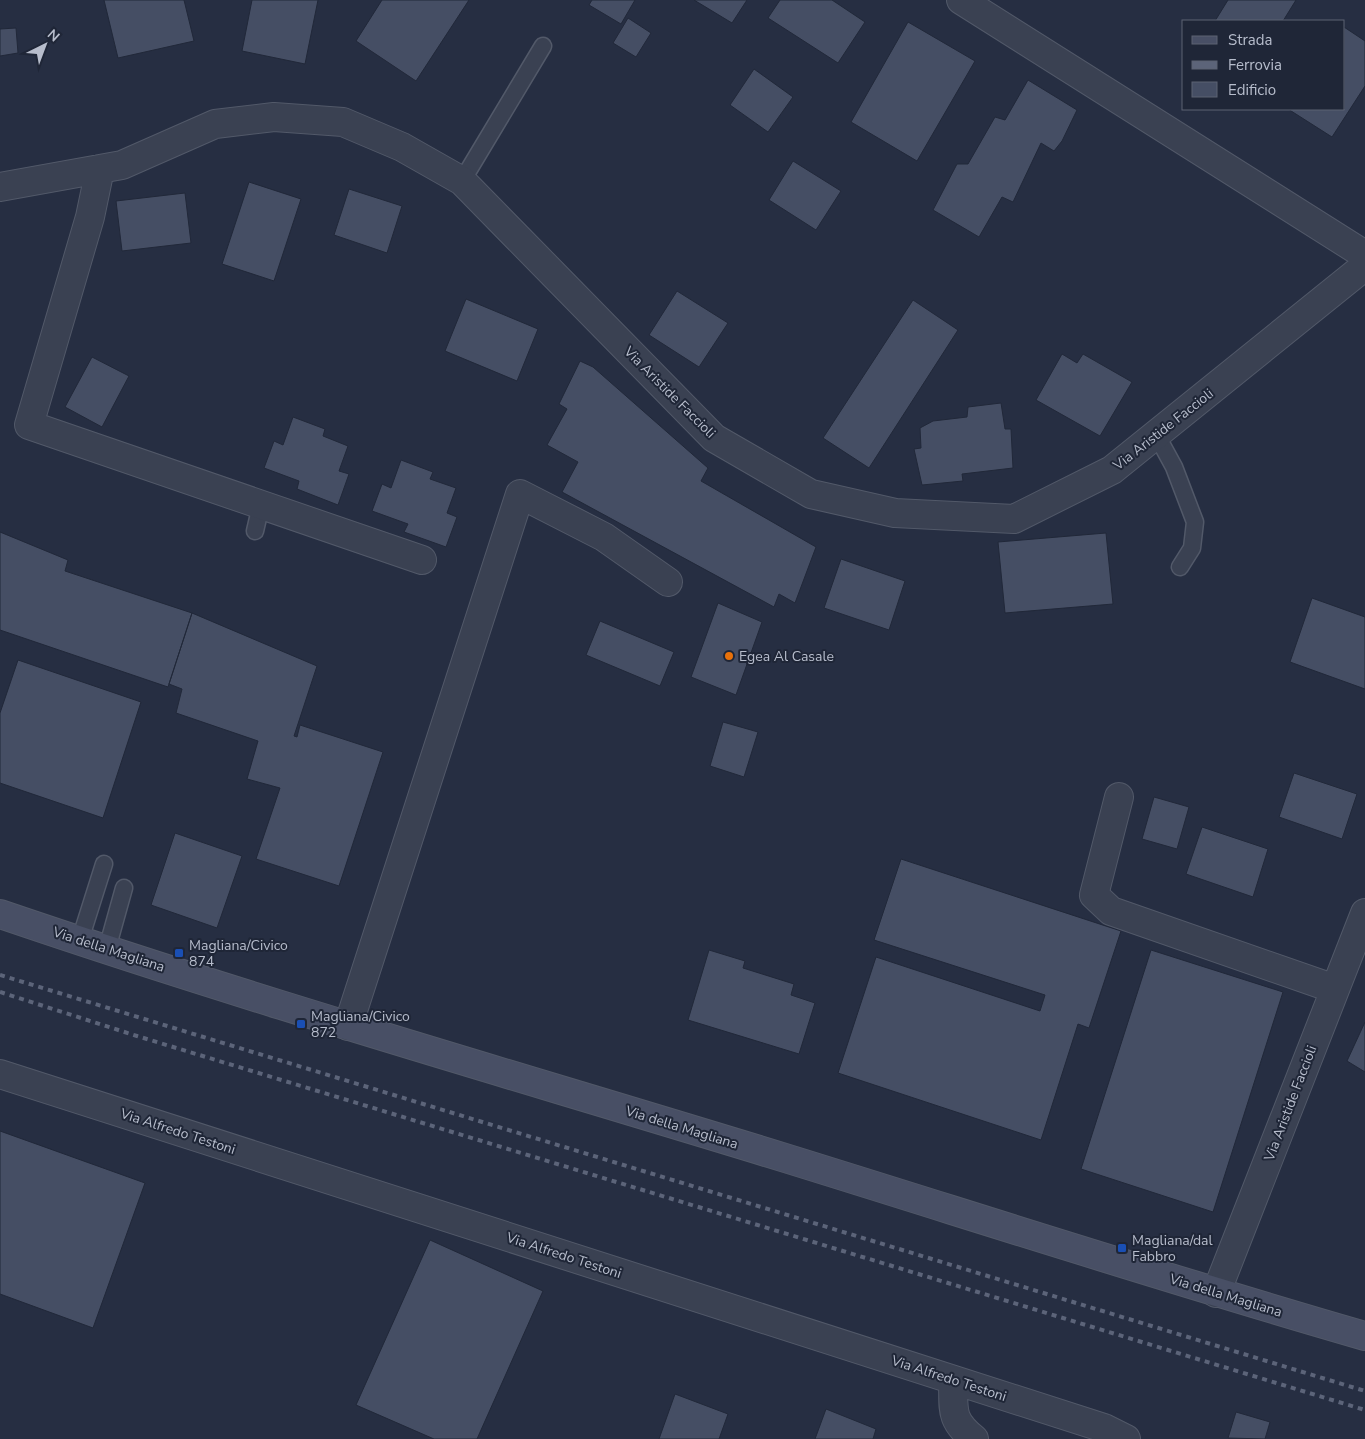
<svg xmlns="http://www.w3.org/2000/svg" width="1365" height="1439" viewBox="0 0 1365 1439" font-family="'Nunito Sans',sans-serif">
  <rect width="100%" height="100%" fill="#262e42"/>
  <path fill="#454e64" stroke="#212839" d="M 104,0 L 184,0 L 194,41 L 118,58 Z
    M 252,0 L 318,0 L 305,64 L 242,51 Z
    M 382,0 L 469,0 L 416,81 L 356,41 Z
    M 592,0 L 635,0 L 621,24 L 589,5 Z
    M 694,0 L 747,0 L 732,23 Z
    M 780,0 L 832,0 L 865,22 L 838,63 L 768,18 Z
    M 1228,0 L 1296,0 L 1283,21 L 1215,21 Z
    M 628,18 L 651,33 L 636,57 L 613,43 Z
    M 908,22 L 975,61 L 917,161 L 851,122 Z
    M 1344,27 L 1365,41 L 1365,86 L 1332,137 L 1288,109 L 1344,109 Z
    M 16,28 L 18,53 L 0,56 L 0,29 Z
    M 754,69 L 793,97 L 768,132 L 730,105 Z
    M 1028,80 L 1077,110 L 1062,141 L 1054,151 L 1041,143 L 1013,202 L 1002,197 L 979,237 L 933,210 L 957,164 L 968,164 L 995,117 L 1005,120 Z
    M 793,161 L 841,191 L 816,230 L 769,200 Z
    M 249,182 L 301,199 L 274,281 L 222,264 Z
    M 349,189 L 402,206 L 387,253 L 334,235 Z
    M 185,193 L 191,243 L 122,251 L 116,201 Z
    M 677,291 L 728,323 L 699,367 L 649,335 Z
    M 466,299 L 538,329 L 517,381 L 445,351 Z
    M 913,300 L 958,330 L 869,468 L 823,438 Z
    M 1062,354 L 1077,363 L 1083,354 L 1132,382 L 1100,436 L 1036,400 Z
    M 92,357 L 129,376 L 102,427 L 65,407 Z
    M 580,361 L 593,367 L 708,468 L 701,481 L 816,547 L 795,603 L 779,594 L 774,607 L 562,492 L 578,462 L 547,445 L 567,409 L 559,404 Z
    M 1001,403 L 1005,429 L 1011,429 L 1013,468 L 962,474 L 963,481 L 922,485 L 914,449 L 921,448 L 920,428 L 933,421 L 967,417 L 968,407 Z
    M 293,417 L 325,429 L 323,436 L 348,446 L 339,471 L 349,474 L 338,505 L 297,489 L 299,481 L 264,468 L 274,441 L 283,445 Z
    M 401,460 L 433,472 L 430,479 L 456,488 L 447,513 L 457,517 L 446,547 L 404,532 L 408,524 L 372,511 L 382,484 L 391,488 Z
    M 0,532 L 68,560 L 65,571 L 192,613 L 168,687 L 0,630 Z
    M 1106,533 L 1113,604 L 1005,613 L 998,542 Z
    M 841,559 L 905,581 L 889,630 L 824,608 Z
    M 1312,598 L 1365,617 L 1365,689 L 1290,662 Z
    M 718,603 L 762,622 L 736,695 L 691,677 Z
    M 192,613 L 317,666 L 294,736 L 297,737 L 300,725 L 383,752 L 339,886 L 256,859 L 280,788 L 247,779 L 258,741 L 176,713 L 182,689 L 169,684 Z
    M 600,621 L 674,652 L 660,686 L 586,655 Z
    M 18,660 L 141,702 L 103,818 L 0,783 L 0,713 Z
    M 723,722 L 758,732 L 744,777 L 710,766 Z
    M 1294,773 L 1357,794 L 1342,839 L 1279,817 Z
    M 1154,797 L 1189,807 L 1177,849 L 1142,839 Z
    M 1202,827 L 1268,849 L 1253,897 L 1186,874 Z
    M 175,833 L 242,856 L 217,928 L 151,905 Z
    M 901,859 L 1121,931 L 1089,1028 L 1078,1024 L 1041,1140 L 838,1073 L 876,957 L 1040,1011 L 1045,995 L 874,940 Z
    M 709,950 L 745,961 L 743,968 L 794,984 L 791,995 L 815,1003 L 799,1054 L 688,1020 Z
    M 1151,950 L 1283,992 L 1213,1212 L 1081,1169 Z
    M 1365,1022 L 1365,1072 L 1347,1061 Z
    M 0,1131 L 145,1183 L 93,1328 L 0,1294 Z
    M 430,1240 L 543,1291 L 477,1439 L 434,1439 L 356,1405 Z
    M 675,1394 L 728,1414 L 719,1439 L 659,1439 Z
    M 826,1409 L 876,1429 L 873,1439 L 815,1439 Z
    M 1236,1412 L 1270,1422 L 1265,1439 L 1228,1438 Z"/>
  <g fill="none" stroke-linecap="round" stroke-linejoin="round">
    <defs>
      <path id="lane" d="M 462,181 L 543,46
        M 1156,434 L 1174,467 L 1195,522 L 1192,548 L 1180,567
        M 255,531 L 261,505
        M 80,940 L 104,864
        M 107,949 L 124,888"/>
      <path id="street" d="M 961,0 L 1365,255
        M 100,169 L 90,217 L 29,425 L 422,560
        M 0,187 L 122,165 L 215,124 L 274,117 L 343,122 L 402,147 L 462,181 L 714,438 L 811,494 L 895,513 L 1014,519 L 1112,470 L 1365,266
        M 1119,797 L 1094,895 L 1111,911 L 1335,989
        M 348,1026 L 520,494 L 604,537 L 668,582
        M 0,1074 L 1104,1428 L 1126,1439
        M 1216,1293 L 1365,913
        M 953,1380 C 954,1409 949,1419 974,1439"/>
      <path id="secondary" d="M 0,914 C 258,1002 521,1077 782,1157 C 976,1217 1170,1280 1365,1336"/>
    </defs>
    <use href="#lane" stroke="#525969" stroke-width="19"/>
    <use href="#street" stroke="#525969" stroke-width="30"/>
    <use href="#secondary" stroke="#525969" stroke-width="30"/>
    <use href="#lane" stroke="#3a4152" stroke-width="16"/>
    <use href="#street" stroke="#3a4152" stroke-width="28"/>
    <use href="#secondary" stroke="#484f65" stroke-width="28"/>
    <path stroke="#5c6479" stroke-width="4" stroke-dasharray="5 5" stroke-linecap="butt" d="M 0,975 L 1365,1391
      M 0,992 L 137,1036 L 1365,1410"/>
  </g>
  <circle fill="#e8710a" stroke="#1f2637" stroke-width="2" cx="729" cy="656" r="5"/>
  <g fill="#1a4fb4" stroke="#1f2637" stroke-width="2">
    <rect x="174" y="948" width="10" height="10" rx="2.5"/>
    <rect x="296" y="1019" width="10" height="10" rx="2.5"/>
    <rect x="1117" y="1243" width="10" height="10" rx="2.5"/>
  </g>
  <g text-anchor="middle" stroke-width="4" stroke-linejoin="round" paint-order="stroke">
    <g font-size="14" fill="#b7bdcc" stroke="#1f2637">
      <text transform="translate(670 392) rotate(45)" y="5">Via Aristide Faccioli</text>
      <text transform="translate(1163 429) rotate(-38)" y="5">Via Aristide Faccioli</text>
      <text transform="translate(109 949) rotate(18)" y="5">Via della Magliana</text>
      <text transform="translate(1290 1103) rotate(-69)" y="5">Via Aristide Faccioli</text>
      <text transform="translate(682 1127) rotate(17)" y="5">Via della Magliana</text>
      <text transform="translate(178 1131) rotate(18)" y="5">Via Alfredo Testoni</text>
      <text transform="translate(564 1255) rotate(18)" y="5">Via Alfredo Testoni</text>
      <text transform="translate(1226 1295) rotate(17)" y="5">Via della Magliana</text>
      <text transform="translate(949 1378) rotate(18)" y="5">Via Alfredo Testoni</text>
    </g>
    <g font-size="14" fill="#b7bdcc" stroke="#1f2637" text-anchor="start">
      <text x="739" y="661">Egea Al Casale</text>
      <text x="189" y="950">Magliana/Civico<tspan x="189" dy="16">874</tspan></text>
      <text x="311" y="1021">Magliana/Civico<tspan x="311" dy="16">872</tspan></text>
      <text x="1132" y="1245">Magliana/dal<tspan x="1132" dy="16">Fabbro</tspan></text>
    </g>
  </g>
  <rect x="1182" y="20" width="162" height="90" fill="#1f2637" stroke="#5c6273"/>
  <rect x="1192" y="36" width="25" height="8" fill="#484f65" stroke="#5c6273"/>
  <text x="1228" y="45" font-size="15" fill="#b7bdcc">Strada</text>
  <rect x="1192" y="61" width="25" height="8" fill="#5c6479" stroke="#5c6273"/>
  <text x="1228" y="70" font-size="15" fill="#b7bdcc">Ferrovia</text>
  <rect x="1192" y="82" width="25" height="15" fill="#454e64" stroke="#5c6273"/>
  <text x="1228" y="95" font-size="15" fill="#b7bdcc">Edificio</text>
  <g transform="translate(45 45) rotate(42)" stroke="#1f2637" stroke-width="4" paint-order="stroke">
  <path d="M0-4L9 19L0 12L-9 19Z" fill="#b7bdcc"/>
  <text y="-8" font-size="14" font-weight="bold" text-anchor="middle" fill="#b7bdcc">N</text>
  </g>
</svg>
